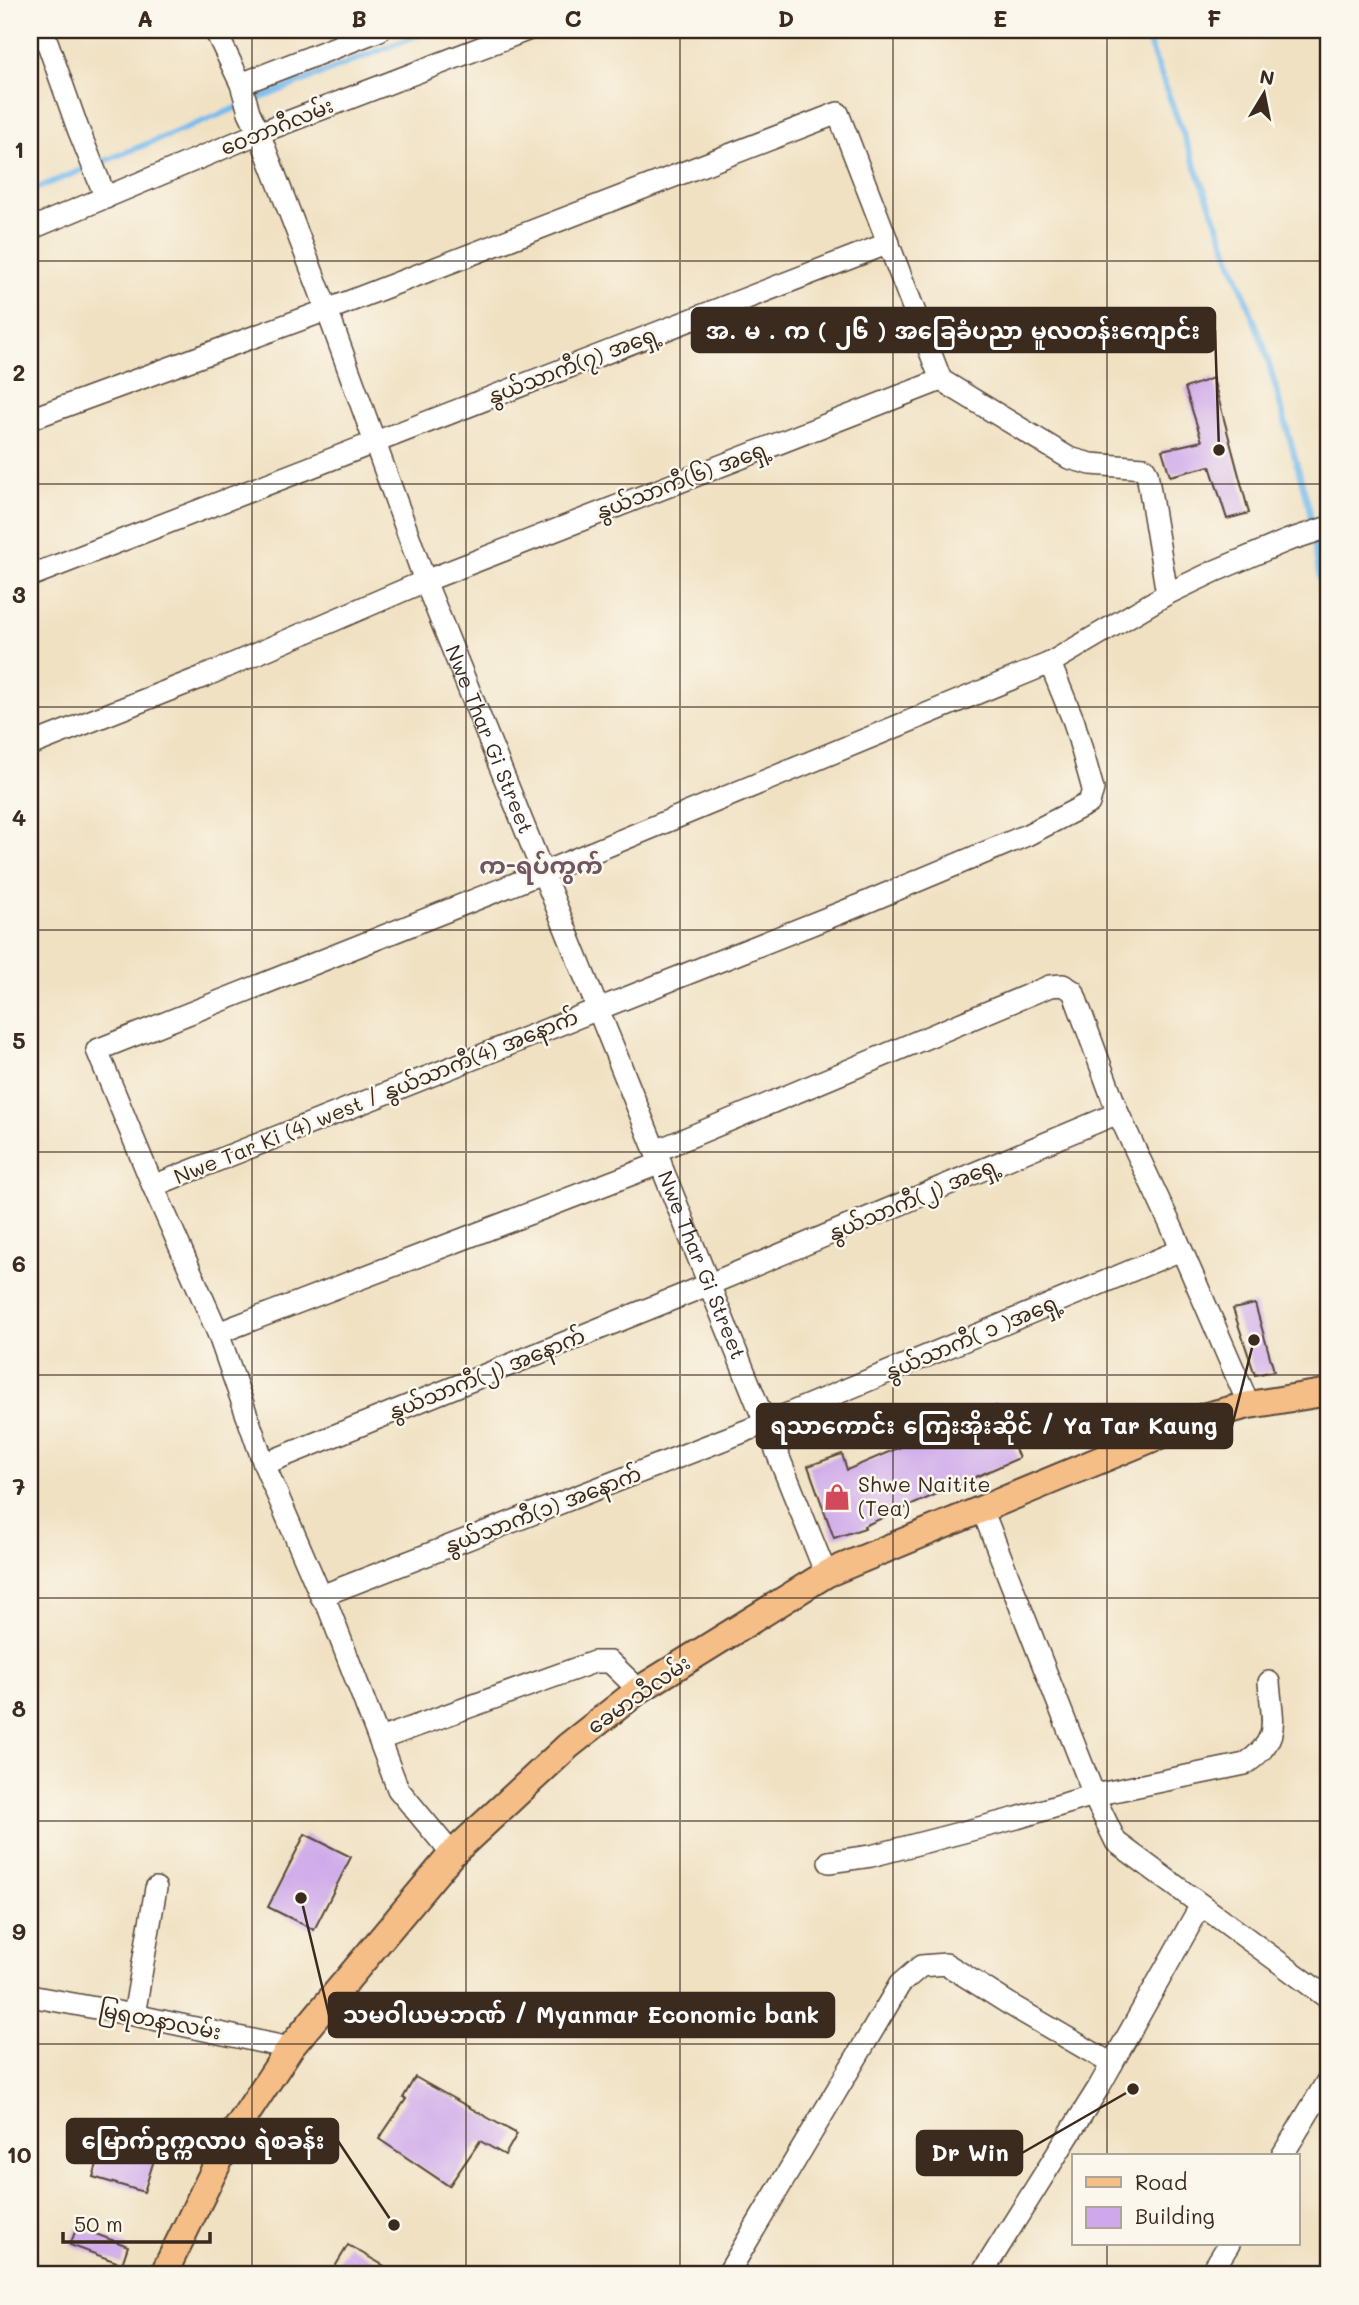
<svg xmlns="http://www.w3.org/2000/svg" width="1359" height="2305" viewBox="0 0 1359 2305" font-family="Mali,'Noto Sans Myanmar',sans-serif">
  <rect width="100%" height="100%" fill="#fbf7ec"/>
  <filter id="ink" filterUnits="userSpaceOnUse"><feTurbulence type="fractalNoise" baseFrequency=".0143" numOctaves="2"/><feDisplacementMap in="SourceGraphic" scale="14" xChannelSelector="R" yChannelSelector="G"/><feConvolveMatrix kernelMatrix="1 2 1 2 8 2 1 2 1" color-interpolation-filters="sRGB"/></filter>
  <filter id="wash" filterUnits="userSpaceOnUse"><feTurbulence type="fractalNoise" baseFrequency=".00686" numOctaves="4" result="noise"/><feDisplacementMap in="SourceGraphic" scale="28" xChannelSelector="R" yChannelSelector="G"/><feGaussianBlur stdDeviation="1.57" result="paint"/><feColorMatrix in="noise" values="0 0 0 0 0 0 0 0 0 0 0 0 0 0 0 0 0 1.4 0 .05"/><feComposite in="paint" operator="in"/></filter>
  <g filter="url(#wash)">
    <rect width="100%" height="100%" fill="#f0e1c2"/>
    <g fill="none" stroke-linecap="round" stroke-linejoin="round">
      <path stroke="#76bbed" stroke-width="6" d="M 1144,30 L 1265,349 L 1309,508 L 1329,637
        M 30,191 L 430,30"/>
    </g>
    <g id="blocks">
      <path fill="#cea8ea" d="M 1213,378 L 1249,513 L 1227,519 L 1210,466 L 1170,476 L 1162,450 L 1202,441 L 1185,388 Z
        M 1255,1304 L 1274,1371 L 1255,1375 L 1233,1309 Z
        M 996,1406 L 1019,1458 L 864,1526 L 865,1528 L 834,1538 L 808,1466 L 842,1454 L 847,1470 Z
        M 305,1834 L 351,1857 L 314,1930 L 268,1907 Z
        M 415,2077 L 517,2134 L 505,2155 L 480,2141 L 449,2186 L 379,2139 L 406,2099 L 403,2098 Z
        M 103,2145 L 154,2160 L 144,2192 L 93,2177 Z
        M 77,2227 L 128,2246 L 122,2264 L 70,2245 Z
        M 348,2245 L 400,2275 L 330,2275 Z"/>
    </g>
  </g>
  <g filter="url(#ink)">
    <use href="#blocks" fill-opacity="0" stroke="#564537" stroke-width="2"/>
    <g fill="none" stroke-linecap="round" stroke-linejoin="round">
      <defs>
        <g id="minor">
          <path d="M 43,30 L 78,129 L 106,198"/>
          <path id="s1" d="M 215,30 L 241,84 L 249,112 L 259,133 L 327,310 L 425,581 L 826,1574"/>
          <path d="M 241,84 L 380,30"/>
          <path d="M 30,229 L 259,133 L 527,30"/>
          <path d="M 30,419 L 327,310 L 838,113 L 941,380 L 1069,458 L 1091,464 L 1144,468 L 1147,473 L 1167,594"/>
          <path d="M 30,576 L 889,243"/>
          <path d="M 30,745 L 205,676 L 425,581 L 941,380"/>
          <path d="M 656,1151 L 1050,986 L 1063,985 L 1073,991 L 1118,1113 L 1173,1230 L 1249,1405"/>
          <path d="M 153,1186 L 855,907 L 1027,835 L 1089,803 L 1093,789 L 1074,722 L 1050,663"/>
          <path d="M 218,1333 L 661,1163"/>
          <path d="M 264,1464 L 710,1284 L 1118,1113"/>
          <path d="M 982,1509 L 1098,1805 L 1116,1842 L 1329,1999"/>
          <path d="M 321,1596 L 766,1423 L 1181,1250"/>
          <path d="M 380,1739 L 594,1662 L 610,1662 L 639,1690"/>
          <path d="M 452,1854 L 398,1789 L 329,1609 L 321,1596 L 264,1464 L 218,1333 L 153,1186 L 97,1050 L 542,873 L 1050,663 L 1167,594 L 1215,571 L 1286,541 L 1329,527"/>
          <path d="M 829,1862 L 871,1856 L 1017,1818 L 1094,1795 L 1245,1764 C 1282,1739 1272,1722 1269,1682"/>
          <path d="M 30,1996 L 134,2015 L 290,2048"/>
          <path d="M 134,2015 L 156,1888"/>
          <path d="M 1282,2156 L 1329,2078"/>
          <path d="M 727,2275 L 900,1984 L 921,1966 L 946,1964 L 1011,2005 L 1112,2064"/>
          <path d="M 981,2275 L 1099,2087 L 1201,1905"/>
          <path d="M 1210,2275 L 1229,2244"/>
        </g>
        <path id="major" d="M 163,2275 L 228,2142 L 290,2048 L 452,1854 L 568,1746 L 639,1690 L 826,1574 L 1206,1416 L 1249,1405 L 1329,1392"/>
      </defs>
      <use href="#minor" stroke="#564537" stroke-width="24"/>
      <use href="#major" stroke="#564537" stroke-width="30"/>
      <use href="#minor" stroke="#fff" stroke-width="21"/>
      <use href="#major" stroke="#f6be87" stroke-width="26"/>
    </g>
  </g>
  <path fill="none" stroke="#3b2a1e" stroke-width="2" stroke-opacity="0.55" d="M 252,30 L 252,2275M 466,30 L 466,2275M 680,30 L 680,2275M 893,30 L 893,2275M 1107,30 L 1107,2156M 30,261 L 1329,261M 30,484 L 1329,484M 30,707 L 1329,707M 30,930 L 1329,930M 30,1152 L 1329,1152M 30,1375 L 1329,1375M 30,1598 L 1329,1598M 30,1821 L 1329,1821M 30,2044 L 1329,2044M 1107,2244 L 1107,2275"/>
  <defs>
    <symbol id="shop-bare" viewBox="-9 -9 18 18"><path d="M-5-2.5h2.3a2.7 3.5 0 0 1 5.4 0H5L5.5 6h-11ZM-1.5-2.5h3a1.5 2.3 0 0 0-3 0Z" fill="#d1495b" stroke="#fbf7ec" stroke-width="2.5" paint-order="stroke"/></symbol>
  </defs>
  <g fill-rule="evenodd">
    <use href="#shop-bare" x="818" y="1478" width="38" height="38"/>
  </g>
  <g text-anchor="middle" stroke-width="5" stroke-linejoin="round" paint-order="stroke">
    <g font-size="21" fill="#3b2a1e" stroke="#fbf7ec">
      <text transform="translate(277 127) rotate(-22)" y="7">ဝေဘာဂီလမ်း</text>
      <text transform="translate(574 365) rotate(-21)" y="7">နွယ်သာကီ(၇) အရှေ့</text>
      <text transform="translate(683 480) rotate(-21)" y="7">နွယ်သာကီ(၆) အရှေ့</text>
      <text dy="7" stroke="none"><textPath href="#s1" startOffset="761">Nwe Thar Gi Street</textPath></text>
      <text transform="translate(376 1097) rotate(-22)" y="7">Nwe Tar Ki (4) west / နွယ်သာကီ(4) အနောက်</text>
      <text transform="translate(914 1199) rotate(-23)" y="7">နွယ်သာကီ(၂) အရှေ့</text>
      <text dy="7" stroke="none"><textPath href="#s1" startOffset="1328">Nwe Thar Gi Street</textPath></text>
      <text transform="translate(973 1337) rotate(-23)" y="7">နွယ်သာကီ( ၁ )အရှေ့</text>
      <text transform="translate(487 1374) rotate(-22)" y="7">နွယ်သာကီ(၂) အနောက်</text>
      <text transform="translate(543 1510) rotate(-21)" y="7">နွယ်သာကီ(၁) အနောက်</text>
      <text transform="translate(639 1695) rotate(-35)" y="7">ခေမာသီလမ်း</text>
      <text transform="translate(160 2021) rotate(11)" y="7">မြရတနာလမ်း</text>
    </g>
    <g font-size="21" fill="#3b2a1e" stroke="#fbf7ec" text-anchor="start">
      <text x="858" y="1492">Shwe Naitite<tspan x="858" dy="24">(Tea)</tspan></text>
    </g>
    <g font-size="24" font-weight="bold" fill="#6e5665" stroke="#fbf7ec">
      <text x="541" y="874">က-ရပ်ကွက်</text>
    </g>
  </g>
  <path fill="none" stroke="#3b2a1e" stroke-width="2.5" d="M1219 450L1215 330M1254 1340L1232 1426M301 1898L329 2015M394 2225L338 2141M1133 2089L1022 2153"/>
  <g fill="#3b2a1e" stroke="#fbf7ec" stroke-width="2.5">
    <circle cx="1219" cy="450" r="7"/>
    <circle cx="1254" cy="1340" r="7"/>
    <circle cx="301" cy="1898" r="7"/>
    <circle cx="394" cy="2225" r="7"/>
    <circle cx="1133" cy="2089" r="7"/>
  </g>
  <g fill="#3b2a1e" stroke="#3b2a1e" stroke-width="2.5">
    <rect x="692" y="308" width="523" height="44" rx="7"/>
    <rect x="757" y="1404" width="475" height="44" rx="7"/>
    <rect x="329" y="1993" width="505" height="44" rx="7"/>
    <rect x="67" y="2119" width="271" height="44" rx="7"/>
    <rect x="917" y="2131" width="105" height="44" rx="7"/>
  </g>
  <g font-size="23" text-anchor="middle" font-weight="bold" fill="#fff">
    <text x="953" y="339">အ. မ . က ( ၂၆ ) အခြေခံပညာ မူလတန်းကျောင်း</text>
    <text x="994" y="1434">ရသာကောင်း ကြေးအိုးဆိုင် / Ya Tar Kaung</text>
    <text x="581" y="2023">သမဝါယမဘဏ် / Myanmar Economic bank</text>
    <text x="203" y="2149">မြောက်ဥက္ကလာပ ရဲစခန်း</text>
    <text x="970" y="2161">Dr Win</text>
  </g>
  <rect width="1359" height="2305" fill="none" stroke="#fbf7ec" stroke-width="77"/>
  <rect x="1072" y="2154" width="228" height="91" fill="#fbf7ec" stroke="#aea59a" stroke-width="2"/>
  <rect x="1086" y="2177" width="35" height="10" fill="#f6be87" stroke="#aea59a" stroke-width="2"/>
  <text x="1135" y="2190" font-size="21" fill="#3b2a1e">Road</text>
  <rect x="1086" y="2207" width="35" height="21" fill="#cea8ea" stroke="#aea59a" stroke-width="2"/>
  <text x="1135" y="2224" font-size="21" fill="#3b2a1e">Building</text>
  <g transform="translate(1264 94) rotate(10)" stroke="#fbf7ec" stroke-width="5" paint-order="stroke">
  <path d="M0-5L12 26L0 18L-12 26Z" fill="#3b2a1e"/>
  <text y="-10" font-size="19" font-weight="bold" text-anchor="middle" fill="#3b2a1e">N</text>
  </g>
  <path d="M63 2232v10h147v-10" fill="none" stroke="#3b2a1e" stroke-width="3.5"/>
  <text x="74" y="2232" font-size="21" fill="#3b2a1e" stroke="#fbf7ec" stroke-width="5" paint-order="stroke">50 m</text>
  <rect x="38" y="38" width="1282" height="2228" fill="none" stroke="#3b2a1e" stroke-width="2.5"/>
  <g font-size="23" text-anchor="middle" font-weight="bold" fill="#3b2a1e">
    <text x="145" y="27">A</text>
    <text x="359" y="27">B</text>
    <text x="573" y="27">C</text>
    <text x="786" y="27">D</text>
    <text x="1000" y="27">E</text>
    <text x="1214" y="27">F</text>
    <text x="19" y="158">1</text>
    <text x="19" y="381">2</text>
    <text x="19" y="603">3</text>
    <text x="19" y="826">4</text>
    <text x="19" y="1049">5</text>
    <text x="19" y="1272">6</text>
    <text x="19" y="1495">7</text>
    <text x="19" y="1717">8</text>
    <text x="19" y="1940">9</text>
    <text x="19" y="2163">10</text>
  </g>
</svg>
